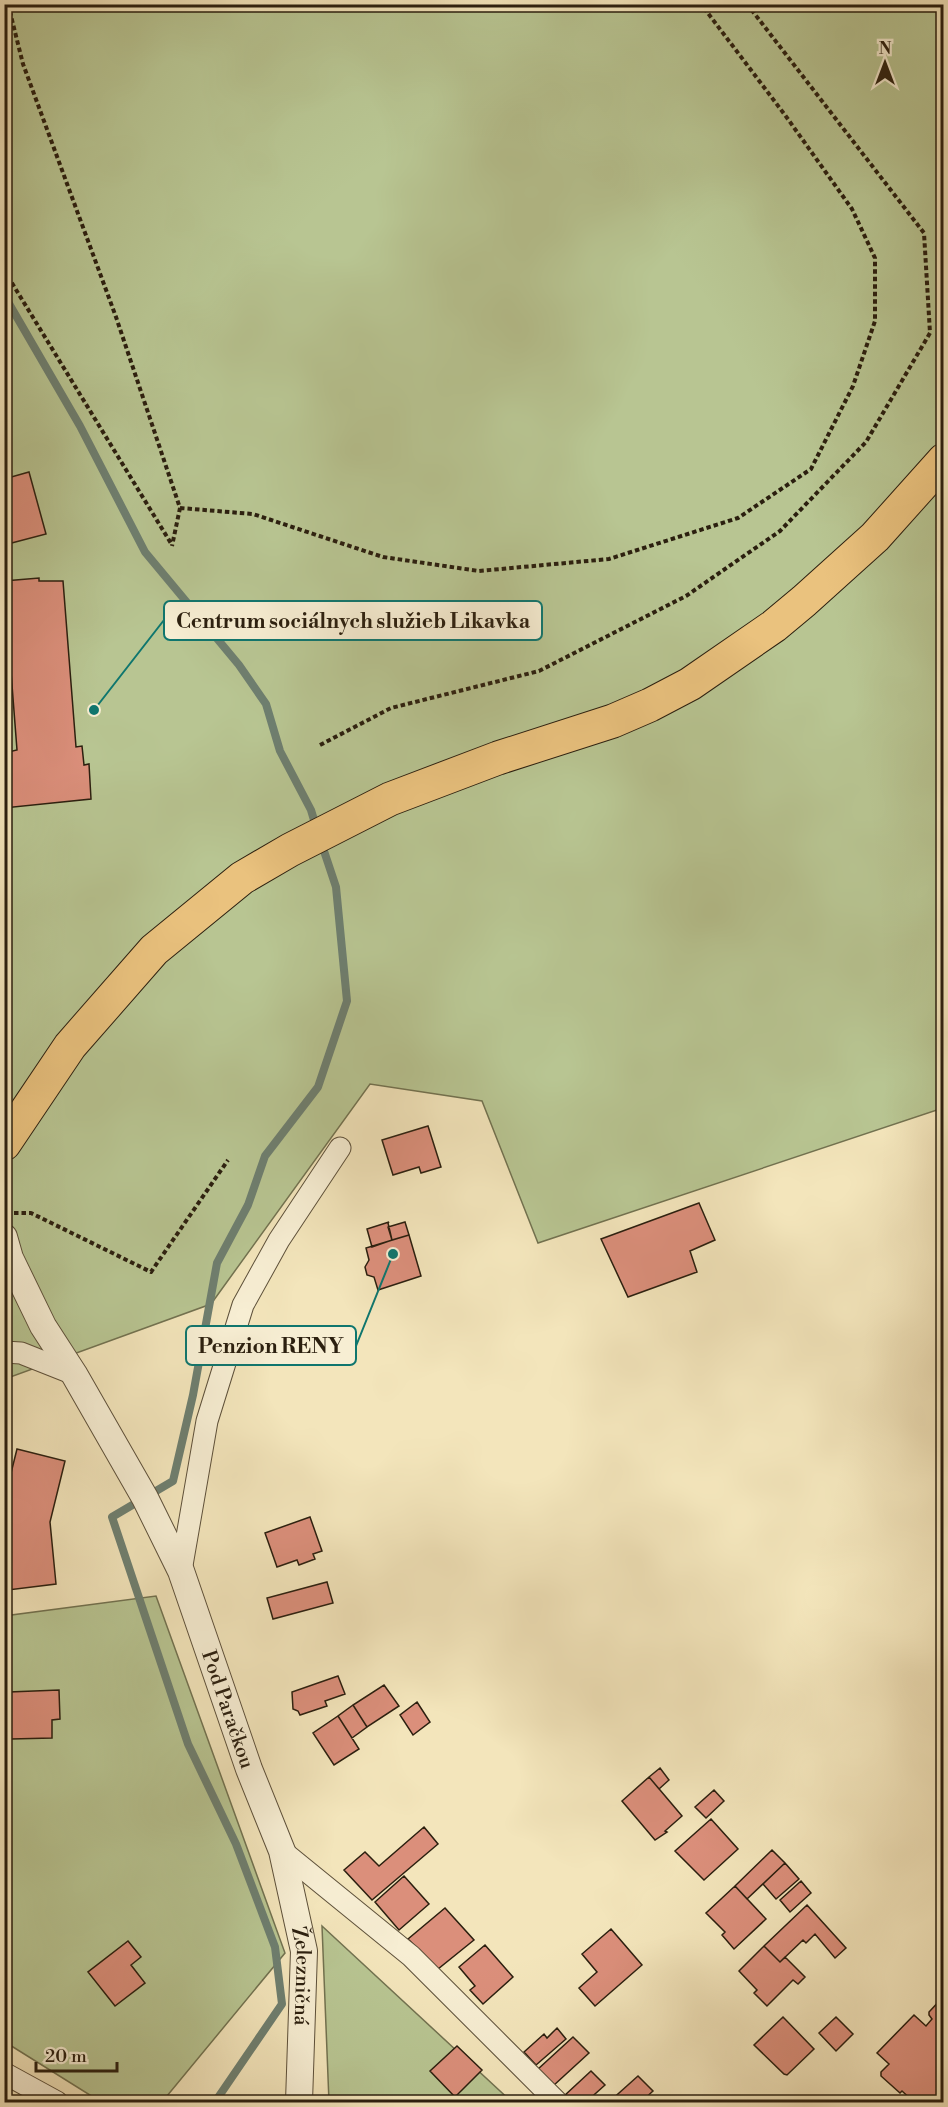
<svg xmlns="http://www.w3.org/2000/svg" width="948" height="2107" viewBox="0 0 948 2107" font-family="'Libre Bodoni',serif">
  <rect width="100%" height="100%" fill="#f3e5bb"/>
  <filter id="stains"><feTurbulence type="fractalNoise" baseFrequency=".00333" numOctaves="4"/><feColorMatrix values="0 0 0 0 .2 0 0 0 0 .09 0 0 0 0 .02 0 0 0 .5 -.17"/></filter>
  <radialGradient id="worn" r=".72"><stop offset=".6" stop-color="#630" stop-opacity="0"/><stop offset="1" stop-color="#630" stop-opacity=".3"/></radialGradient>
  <path fill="#b8c592" stroke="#727250" stroke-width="1.5" d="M 5,5 L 943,5 L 943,1108 L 538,1243 L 482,1101 L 370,1084 L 211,1304 L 5,1379 Z
    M 156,1596 L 285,1953 L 162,2102 L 101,2102 L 5,2042 L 4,1616 Z
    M 322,1926 L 512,2102 L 329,2102 Z"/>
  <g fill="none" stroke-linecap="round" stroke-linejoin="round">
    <path stroke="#6e7f70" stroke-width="8" d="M 4,295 L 80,426 L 145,552 L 239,665 L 266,704 L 280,751 L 311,810 L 317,830
      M 215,2102 L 282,2004 L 275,1947 L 236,1844 L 188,1744 L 112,1517 L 173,1481 L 193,1395 L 217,1263 L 248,1205 L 265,1156 L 318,1087 L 347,1001 L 336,887 L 321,842"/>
  </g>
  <path fill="#db8f7b" stroke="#2b1f0f" stroke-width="1.5" d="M 29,472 L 46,534 L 4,545 L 4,479 Z
    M 39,578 L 39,581 L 63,581 L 76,747 L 82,746 L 84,765 L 89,764 L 91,799 L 4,808 L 4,753 L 17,750 L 4,581 Z
    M 428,1126 L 441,1167 L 421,1173 L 419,1167 L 393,1175 L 382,1140 Z
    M 699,1203 L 715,1240 L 690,1251 L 697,1272 L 628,1297 L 601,1239 Z
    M 389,1222 L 388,1223 L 392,1240 L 372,1247 L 367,1229 Z
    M 405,1222 L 409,1235 L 392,1240 L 388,1227 Z
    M 409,1235 L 421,1276 L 378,1290 L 374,1277 L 367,1275 L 365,1267 L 369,1260 L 366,1248 Z
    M 17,1449 L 65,1461 L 50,1522 L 56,1584 L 8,1590 L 4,1556 L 4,1501 Z
    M 310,1517 L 322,1551 L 313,1554 L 315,1559 L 299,1565 L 297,1560 L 277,1567 L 265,1533 Z
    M 327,1582 L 333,1603 L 273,1619 L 267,1598 Z
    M 338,1676 L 345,1694 L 325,1701 L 327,1706 L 300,1715 L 298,1711 L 293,1709 L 292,1692 Z
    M 384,1685 L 399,1706 L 367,1727 L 353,1705 Z
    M 59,1690 L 60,1719 L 52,1720 L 52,1738 L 11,1739 L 9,1692 Z
    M 417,1702 L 430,1722 L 413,1735 L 400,1715 Z
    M 353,1705 L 367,1727 L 352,1738 L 338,1716 Z
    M 338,1716 L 359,1749 L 334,1765 L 313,1733 Z
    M 660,1768 L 669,1780 L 659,1789 L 649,1777 Z
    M 649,1777 L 682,1816 L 665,1831 L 667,1832 L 655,1840 L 622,1801 Z
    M 714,1790 L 724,1801 L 706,1818 L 695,1807 Z
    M 711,1819 L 738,1849 L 704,1880 L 675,1851 Z
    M 424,1827 L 438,1844 L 372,1900 L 344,1870 L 365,1852 L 379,1866 Z
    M 772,1850 L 785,1863 L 747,1899 L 735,1886 Z
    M 785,1863 L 799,1879 L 776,1899 L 763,1884 Z
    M 404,1876 L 429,1904 L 399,1930 L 375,1902 Z
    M 801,1881 L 811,1893 L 790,1912 L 780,1900 Z
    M 735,1886 L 766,1919 L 734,1949 L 722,1935 L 725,1932 L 706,1913 Z
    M 807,1905 L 846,1948 L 835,1958 L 815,1934 L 806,1943 L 803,1940 L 780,1962 L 764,1946 Z
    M 445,1908 L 474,1940 L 438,1969 L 408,1939 Z
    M 611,1929 L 642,1965 L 595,2006 L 579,1988 L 597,1972 L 582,1954 Z
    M 128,1941 L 141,1957 L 131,1965 L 145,1983 L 115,2006 L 88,1972 Z
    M 485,1945 L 513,1977 L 483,2004 L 470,1990 L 475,1986 L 459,1967 Z
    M 764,1946 L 780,1962 L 785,1957 L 805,1977 L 798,1984 L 793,1980 L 767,2006 L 754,1993 L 757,1990 L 739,1971 Z
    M 944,1996 L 944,2102 L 914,2102 L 902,2091 L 900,2093 L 881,2076 L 881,2072 L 889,2064 L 877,2053 L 914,2015 L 926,2026 L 932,2019 L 929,2015 L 929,2012 Z
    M 783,2017 L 814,2049 L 787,2075 L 784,2074 L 754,2045 Z
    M 836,2017 L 853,2034 L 836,2051 L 819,2033 Z
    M 557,2028 L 566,2039 L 536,2065 L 524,2052 L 544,2034 L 547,2038 Z
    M 573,2037 L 589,2053 L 553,2086 L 537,2070 Z
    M 457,2046 L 482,2070 L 455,2097 L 430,2071 Z
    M 591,2071 L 605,2085 L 586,2102 L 570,2102 L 564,2096 Z
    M 638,2076 L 653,2091 L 641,2102 L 609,2102 Z"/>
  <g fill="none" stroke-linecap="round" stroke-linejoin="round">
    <defs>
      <path id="minor" d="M 4,1352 L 21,1353 L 74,1374
        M 181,1571 L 207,1421 L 243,1305 L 279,1240 L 340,1148
        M 282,1851 L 411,1956 L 557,2102
        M 4,2073 L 57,2102"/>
      <g id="tertiary">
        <path id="s1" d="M 4,1237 L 10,1258 L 43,1326 L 74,1374 L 145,1498 L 181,1571 L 249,1769 L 282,1851 L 304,1951 L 299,2102"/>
      </g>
      <path id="primary" d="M 4,1144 L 70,1046 L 154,950 L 242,878 L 290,850 L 390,799 L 498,758 L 613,721 L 650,705 L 690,684 L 774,626 L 804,601 L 875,537 L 944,460"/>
    </defs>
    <use href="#minor" stroke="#5d503a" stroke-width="23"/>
    <use href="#tertiary" stroke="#5d503a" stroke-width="28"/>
    <use href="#primary" stroke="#2b1f0f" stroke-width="35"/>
    <path stroke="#2b1f0f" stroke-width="4" stroke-dasharray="4.5 3" stroke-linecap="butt" d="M 8,4 L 23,64 L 116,317 L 180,508 L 172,546
      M 4,270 L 172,545
      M 180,508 L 253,514 L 383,557 L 479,571 L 609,559 L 738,518 L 811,469 L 853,386 L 875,321 L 875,258 L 852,209 L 785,115 L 701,4
      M 320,745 L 391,708 L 539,671 L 686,596 L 780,531 L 866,442 L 930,333 L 924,233 L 747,4
      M 14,1213 L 31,1213 L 151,1272 L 228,1160"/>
    <use href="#minor" stroke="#f7eed3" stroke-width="21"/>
    <use href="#tertiary" stroke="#f7eed3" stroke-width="26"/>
    <use href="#primary" stroke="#eac27e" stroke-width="33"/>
  </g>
  <g text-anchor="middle" stroke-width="6" stroke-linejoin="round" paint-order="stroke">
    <g font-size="20" fill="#2b1f0f" stroke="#f7eed3">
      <text dy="7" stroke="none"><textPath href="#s1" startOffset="525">Pod Paračkou</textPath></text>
      <text dy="7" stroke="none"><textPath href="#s1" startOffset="804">Železničná</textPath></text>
    </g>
  </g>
  <path fill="none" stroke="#0f766e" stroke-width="2" d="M94 710L164 620M393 1254L356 1346"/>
  <g fill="#0f766e" stroke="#f7eed3" stroke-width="2">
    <circle cx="94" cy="710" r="6"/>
    <circle cx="393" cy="1254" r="6"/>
  </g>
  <g fill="#f7eed3" stroke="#0f766e" stroke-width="2">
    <rect x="164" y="601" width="378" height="39" rx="6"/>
    <rect x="186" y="1326" width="170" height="39" rx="6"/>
  </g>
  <g font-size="21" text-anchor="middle" font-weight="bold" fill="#2b1f0f">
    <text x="353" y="628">Centrum sociálnych služieb Likavka</text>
    <text x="271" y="1353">Penzion RENY</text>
  </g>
  <rect width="948" height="2107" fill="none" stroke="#f3e5bb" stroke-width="24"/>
  <rect x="6" y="6" width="936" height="2095" fill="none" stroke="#2b1f0f" stroke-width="3"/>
  <rect x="12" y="12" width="924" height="2083" fill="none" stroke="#2b1f0f" stroke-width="1.5"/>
  <g transform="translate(885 63)" stroke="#f7eed3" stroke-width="4.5" paint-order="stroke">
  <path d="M0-4.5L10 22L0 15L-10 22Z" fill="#2b1f0f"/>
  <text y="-9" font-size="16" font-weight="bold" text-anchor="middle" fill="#2b1f0f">N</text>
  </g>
  <path d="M36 2062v9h81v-9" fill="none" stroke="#2b1f0f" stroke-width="3"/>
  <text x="45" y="2062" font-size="18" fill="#2b1f0f" stroke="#f7eed3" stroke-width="4.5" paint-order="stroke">20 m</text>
  <rect width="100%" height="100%" filter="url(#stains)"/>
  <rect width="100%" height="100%" fill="url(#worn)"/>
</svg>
